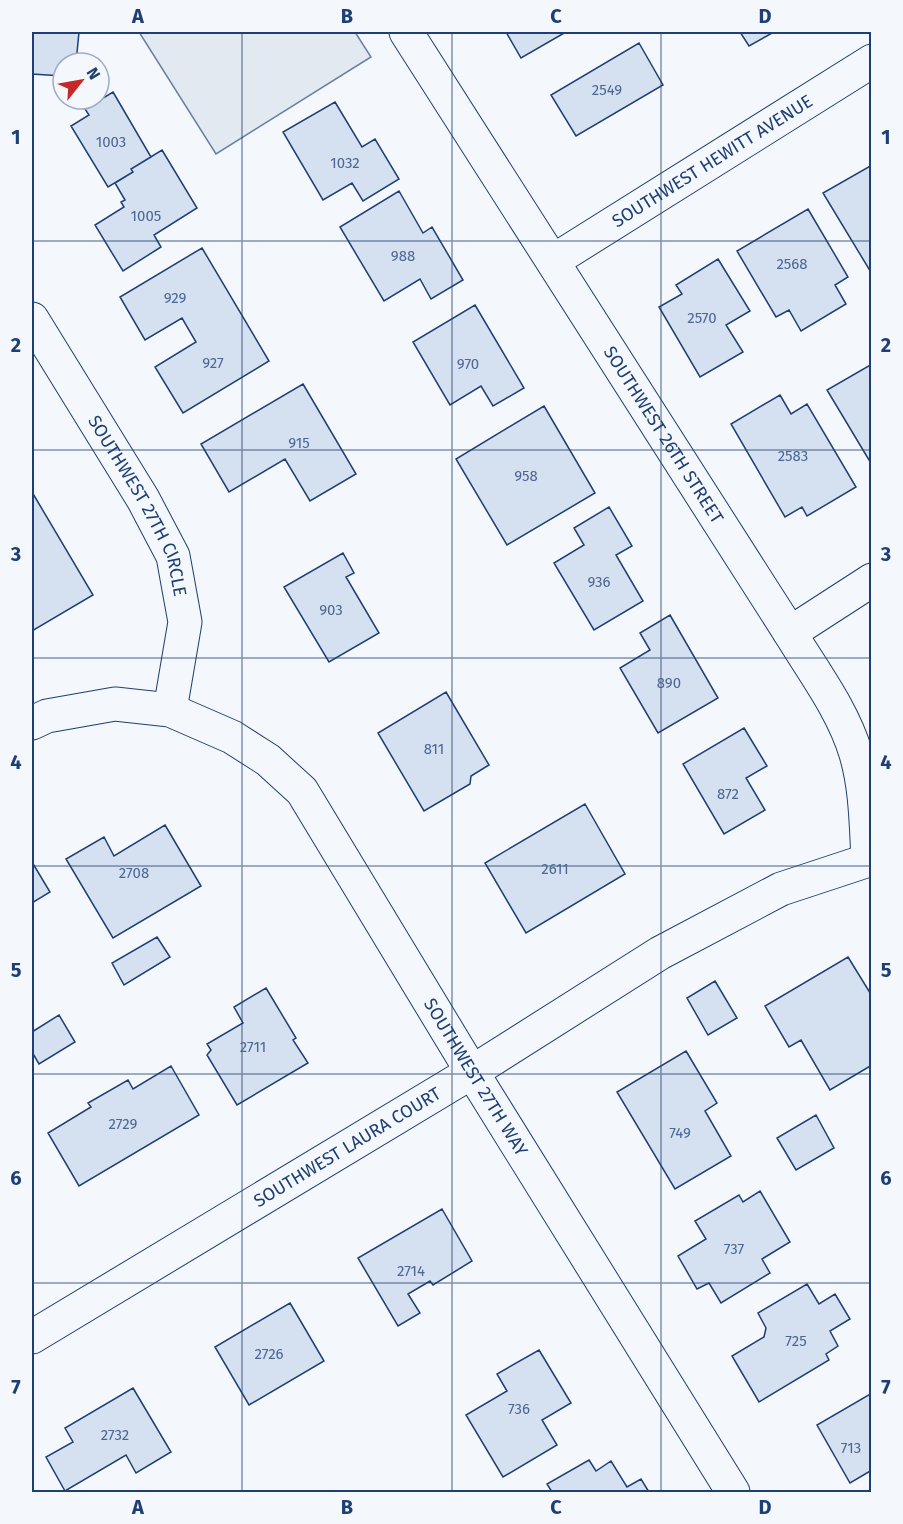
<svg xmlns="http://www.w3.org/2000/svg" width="903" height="1524" viewBox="0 0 903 1524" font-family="'Fira Sans',sans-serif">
  <rect width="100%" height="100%" fill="#f4f7fb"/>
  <path fill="#e3e9f0" stroke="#687fa3" stroke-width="1.5" d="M 139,32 L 355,32 L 371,57 L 216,154 Z"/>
  <path fill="#d5e0f0" stroke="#1d3f73" stroke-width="1.5" d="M 32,32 L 79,32 L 76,63 L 63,63 L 63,76 L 32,74 Z
    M 506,32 L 566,32 L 521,58 Z
    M 740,32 L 774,32 L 749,46 Z
    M 639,43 L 663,85 L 576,136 L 551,95 Z
    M 113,92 L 151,157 L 131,169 L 133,172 L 108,187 L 71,126 L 89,115 L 85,109 Z
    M 335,102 L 362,147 L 375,139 L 399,179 L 363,201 L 352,183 L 323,200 L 283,132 Z
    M 162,150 L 197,208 L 154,235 L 161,247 L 123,271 L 95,225 L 124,207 L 121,202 L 125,200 L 115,183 L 133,172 L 131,169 Z
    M 872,165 L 872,274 L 823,193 Z
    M 399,191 L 423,233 L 432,227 L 463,280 L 431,299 L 420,279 L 384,301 L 340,227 Z
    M 808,209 L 848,277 L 835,285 L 846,304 L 801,331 L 789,310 L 776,317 L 737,251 Z
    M 202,248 L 269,361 L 183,413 L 155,367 L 196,342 L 182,318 L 145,340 L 120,297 Z
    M 718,259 L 750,311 L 726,325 L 743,352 L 700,377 L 659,307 L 682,294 L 676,285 Z
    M 475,305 L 524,388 L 493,406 L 481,386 L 450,405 L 413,342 Z
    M 872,364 L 872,465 L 827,390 Z
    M 303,384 L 356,474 L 310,501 L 285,459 L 229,492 L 201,444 Z
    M 780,395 L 791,414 L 807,404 L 856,487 L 807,516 L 802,507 L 785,517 L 731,424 Z
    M 544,406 L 595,493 L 507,545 L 456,459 Z
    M 32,492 L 93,595 L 32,631 Z
    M 609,507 L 632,546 L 616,555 L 643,601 L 594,630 L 554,563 L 584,545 L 574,528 Z
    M 343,553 L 354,573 L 346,577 L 379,633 L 329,662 L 284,587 Z
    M 670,615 L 718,698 L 658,733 L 620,668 L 650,650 L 640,633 Z
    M 446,692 L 489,765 L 471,776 L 470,784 L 424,811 L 378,733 Z
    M 744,728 L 767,766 L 746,778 L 765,810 L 724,834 L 683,764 Z
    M 585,804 L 625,874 L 526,933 L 485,863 Z
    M 165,825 L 201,886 L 113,938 L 66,859 L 104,837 L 114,856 Z
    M 32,862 L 50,892 L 32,903 Z
    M 157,937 L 170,957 L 124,985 L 112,963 Z
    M 848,957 L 872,996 L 872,1065 L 830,1090 L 801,1040 L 789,1047 L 765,1006 Z
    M 715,981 L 737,1018 L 708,1035 L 687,998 Z
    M 266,988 L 296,1038 L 293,1040 L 308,1063 L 237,1105 L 207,1055 L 211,1050 L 207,1044 L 243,1023 L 234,1007 Z
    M 59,1015 L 75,1042 L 39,1064 L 32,1052 L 32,1032 Z
    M 686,1051 L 717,1103 L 705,1111 L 731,1156 L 675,1189 L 617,1092 Z
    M 171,1066 L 199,1115 L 79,1186 L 48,1133 L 91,1107 L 88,1103 L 128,1080 L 133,1089 Z
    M 816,1115 L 834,1148 L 796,1170 L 777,1138 Z
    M 760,1191 L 790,1242 L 762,1259 L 770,1273 L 721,1303 L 709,1283 L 697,1289 L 678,1256 L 706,1239 L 695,1221 L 739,1195 L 743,1202 Z
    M 442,1209 L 472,1261 L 433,1285 L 430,1281 L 408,1294 L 420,1313 L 398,1326 L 358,1258 Z
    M 807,1284 L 819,1304 L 835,1294 L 850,1319 L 830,1331 L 838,1346 L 826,1354 L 829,1360 L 759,1402 L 732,1356 L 764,1337 L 766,1328 L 758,1313 Z
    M 290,1303 L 324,1361 L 249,1405 L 215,1347 Z
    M 539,1350 L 571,1403 L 542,1420 L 557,1445 L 503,1477 L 466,1415 L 507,1391 L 497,1374 Z
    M 133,1388 L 171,1452 L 136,1473 L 126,1455 L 65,1491 L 46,1457 L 73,1442 L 65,1428 Z
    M 872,1393 L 872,1470 L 850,1483 L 817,1425 Z
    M 589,1460 L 596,1471 L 611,1461 L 627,1487 L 641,1479 L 649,1492 L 552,1492 L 547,1484 Z"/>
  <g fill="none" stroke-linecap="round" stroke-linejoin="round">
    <defs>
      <g id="street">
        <path id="s1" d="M 406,32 L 790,633 C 813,671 843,710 856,754 C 866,788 866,824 868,859"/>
        <path id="s2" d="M 553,261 L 872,61"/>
        <path id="s3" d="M 32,319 L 143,499 L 173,556 L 185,622 L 170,710"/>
        <path d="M 790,633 L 872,580"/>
        <path id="s4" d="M 32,723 L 47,716 L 115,704 L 170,710 L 232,737 L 268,760 L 302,791 L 472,1072 L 733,1492"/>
        <path id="s5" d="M 32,1337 L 472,1072 L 660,953 L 781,889 L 872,859"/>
      </g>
    </defs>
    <use href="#street" stroke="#1d3f73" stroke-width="35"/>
    <use href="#street" stroke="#f4f7fb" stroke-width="33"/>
  </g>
  <path fill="none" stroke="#1d3f73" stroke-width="1.5" stroke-opacity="0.55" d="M 242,32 L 242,1492M 452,32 L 452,1492M 661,32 L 661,1492M 32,241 L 872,241M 32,450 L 872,450M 32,658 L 872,658M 32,866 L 872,866M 32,1074 L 872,1074M 32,1283 L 872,1283"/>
  <g text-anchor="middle" stroke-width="4.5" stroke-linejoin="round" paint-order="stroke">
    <g font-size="15" fill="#4b6792">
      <text x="607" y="95">2549</text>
      <text x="111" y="147">1003</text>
      <text x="345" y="168">1032</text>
      <text x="146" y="221">1005</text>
      <text x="403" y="261">988</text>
      <text x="792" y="269">2568</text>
      <text x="175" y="303">929</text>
      <text x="702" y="323">2570</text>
      <text x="213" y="368">927</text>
      <text x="468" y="369">970</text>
      <text x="299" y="448">915</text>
      <text x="793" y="461">2583</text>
      <text x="526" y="481">958</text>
      <text x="599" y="587">936</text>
      <text x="331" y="615">903</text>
      <text x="669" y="688">890</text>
      <text x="434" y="754">811</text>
      <text x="728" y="799">872</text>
      <text x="555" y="874">2611</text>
      <text x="134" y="878">2708</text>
      <text x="253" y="1052">2711</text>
      <text x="123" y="1129">2729</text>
      <text x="680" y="1138">749</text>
      <text x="734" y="1254">737</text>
      <text x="411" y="1276">2714</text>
      <text x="796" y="1346">725</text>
      <text x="269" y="1359">2726</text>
      <text x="519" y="1414">736</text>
      <text x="115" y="1440">2732</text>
      <text x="851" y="1453">713</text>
    </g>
    <g font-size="18" fill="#1d3f73" stroke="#f4f7fb">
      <text dy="6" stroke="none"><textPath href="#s2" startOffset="188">SOUTHWEST HEWITT AVENUE</textPath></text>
      <text dy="6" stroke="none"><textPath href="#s1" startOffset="478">SOUTHWEST 26TH STREET</textPath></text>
      <text dy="6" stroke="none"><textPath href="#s3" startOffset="216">SOUTHWEST 27TH CIRCLE</textPath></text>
      <text dy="6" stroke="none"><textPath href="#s4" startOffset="632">SOUTHWEST 27TH WAY</textPath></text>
      <text dy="6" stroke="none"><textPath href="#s5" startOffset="368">SOUTHWEST LAURA COURT</textPath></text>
    </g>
  </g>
  <rect width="903" height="1524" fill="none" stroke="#f4f7fb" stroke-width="66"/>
  <g transform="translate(81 81) rotate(59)"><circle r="28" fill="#f4f7fb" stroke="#9eadc5" stroke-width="1.5"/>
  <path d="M0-4.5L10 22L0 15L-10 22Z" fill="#c62828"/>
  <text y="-9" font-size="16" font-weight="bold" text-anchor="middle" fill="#1d3f73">N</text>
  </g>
  <rect x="33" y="33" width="837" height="1458" fill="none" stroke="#1d3f73" stroke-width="2"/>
  <g font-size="20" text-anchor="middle" font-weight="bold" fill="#1d3f73">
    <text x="138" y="23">A</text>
    <text x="347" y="23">B</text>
    <text x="556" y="23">C</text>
    <text x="765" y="23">D</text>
    <text x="16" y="144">1</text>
    <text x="886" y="144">1</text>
    <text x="16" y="352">2</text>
    <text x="886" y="352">2</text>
    <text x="16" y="561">3</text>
    <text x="886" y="561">3</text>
    <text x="16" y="769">4</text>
    <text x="886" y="769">4</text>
    <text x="16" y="977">5</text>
    <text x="886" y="977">5</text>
    <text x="16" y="1185">6</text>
    <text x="886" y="1185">6</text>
    <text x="16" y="1394">7</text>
    <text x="886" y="1394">7</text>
    <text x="138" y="1514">A</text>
    <text x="347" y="1514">B</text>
    <text x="556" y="1514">C</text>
    <text x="765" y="1514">D</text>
  </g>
</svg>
